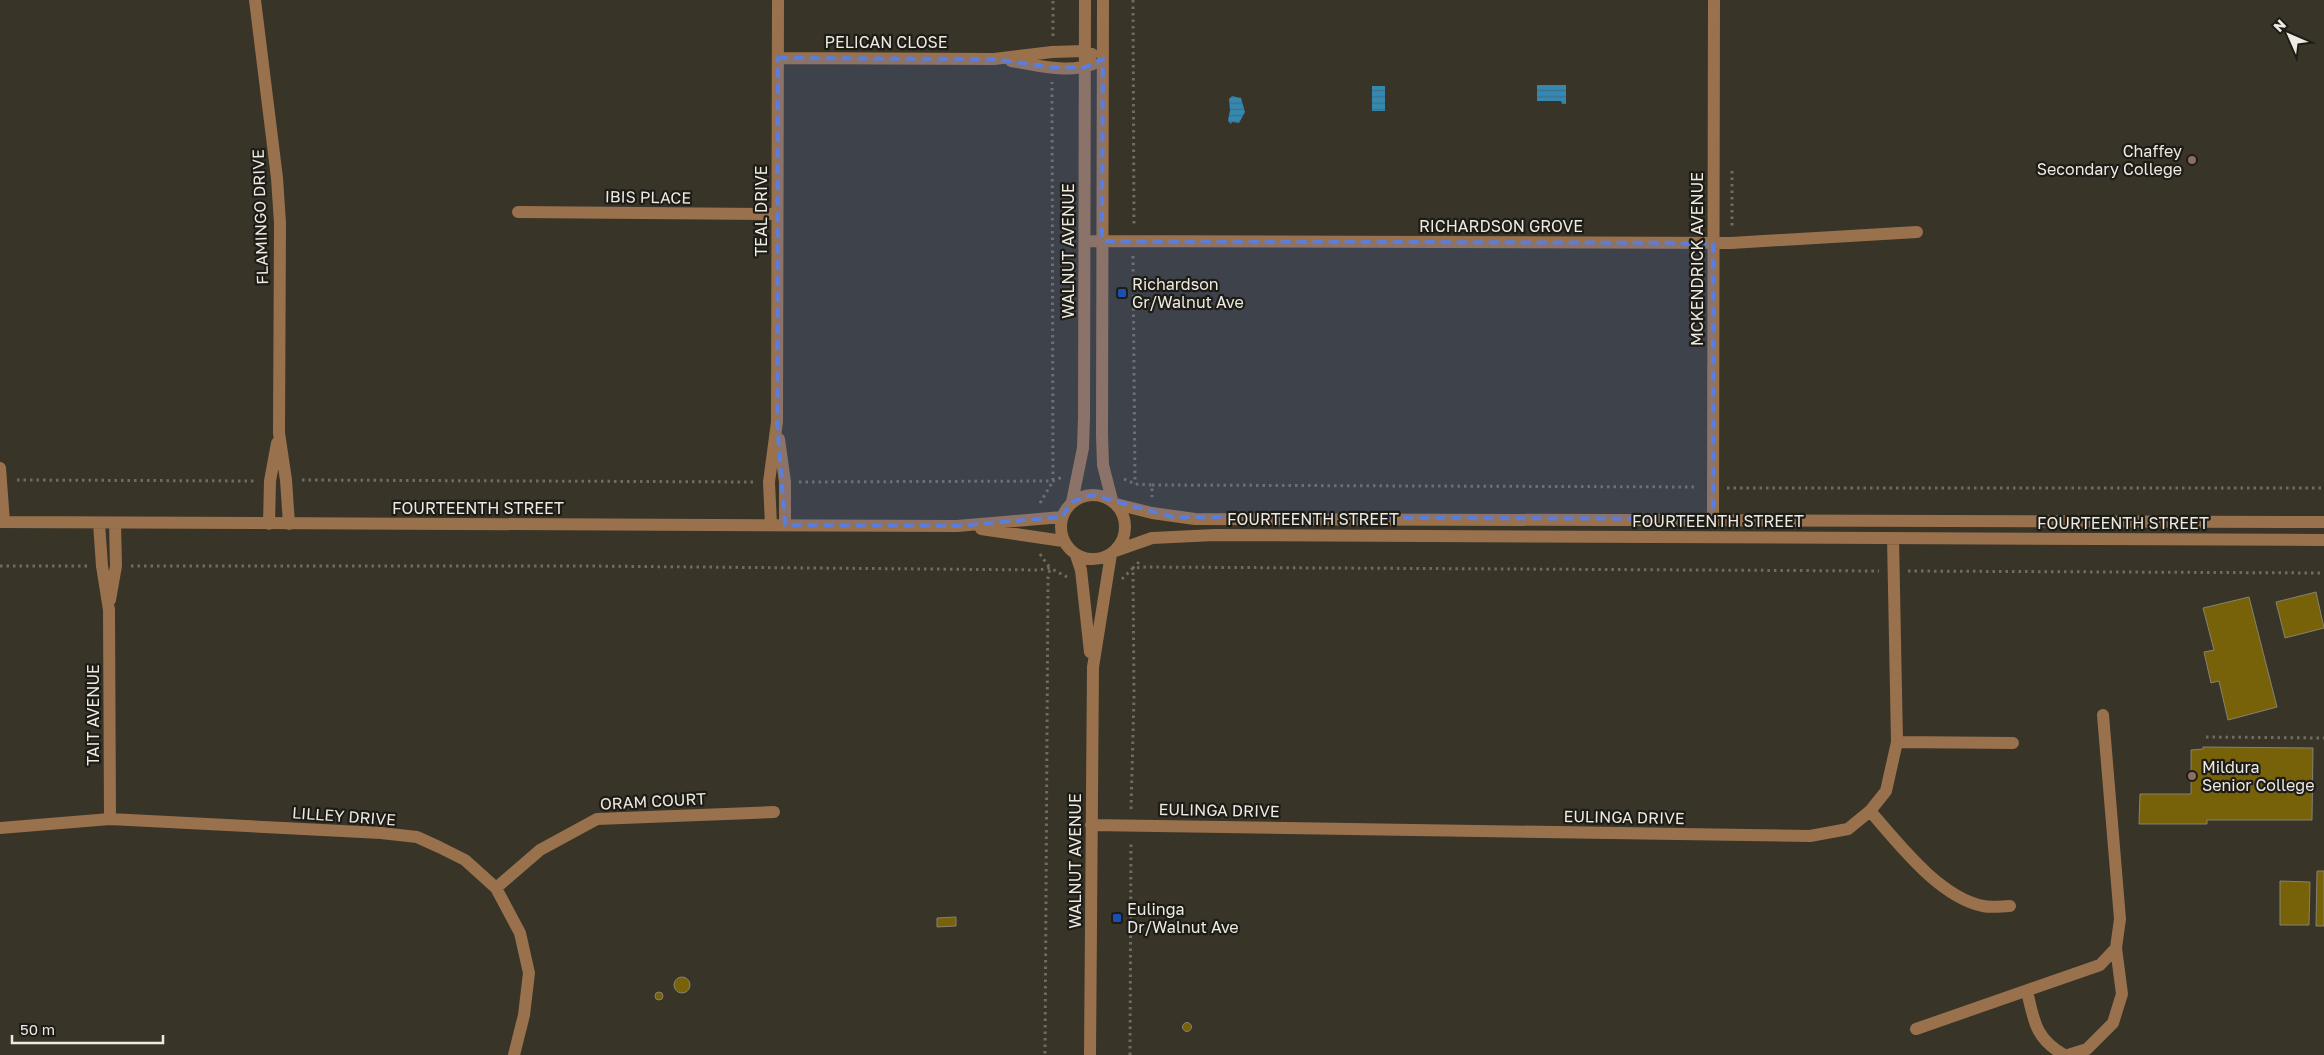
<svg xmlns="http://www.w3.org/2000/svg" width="2324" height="1055" viewBox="0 0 2324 1055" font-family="'Golos Text',sans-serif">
  <defs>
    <pattern id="water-rules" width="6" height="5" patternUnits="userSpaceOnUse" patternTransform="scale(1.25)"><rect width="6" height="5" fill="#3588b0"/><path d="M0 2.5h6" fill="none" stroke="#3b718a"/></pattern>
  </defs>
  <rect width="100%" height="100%" fill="#383427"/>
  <path fill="url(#water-rules)" d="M 1537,85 L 1566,85 L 1566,104 L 1562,104 L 1561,101 L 1537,101 Z
    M 1372,86 L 1385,86 L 1385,111 L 1372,111 Z
    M 1232,96 L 1241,98 L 1245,112 L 1239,123 L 1232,122 L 1231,124 L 1228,121 L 1230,110 L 1229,99 Z"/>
  <path fill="#77620a" stroke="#868272" d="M 2316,592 L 2324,628 L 2285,638 L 2276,602 Z
    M 2249,597 L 2277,707 L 2228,720 L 2219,681 L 2211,683 L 2204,652 L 2214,650 L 2203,608 Z
    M 2203,747 L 2313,748 L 2312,820 L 2207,820 L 2207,824 L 2139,824 L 2140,794 L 2191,794 L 2191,750 L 2203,749 Z
    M 2317,871 L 2324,871 L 2324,926 L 2316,926 Z
    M 2280,881 L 2310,882 L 2309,925 L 2280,925 Z
    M 956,917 L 956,926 L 937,927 L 937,918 Z
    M674 985a8 8 0 1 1 16 0a8 8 0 1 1-16 0Z
    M655 996a4 4 0 1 1 8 0a4 4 0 1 1-8 0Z
    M1182.5 1027a4.5 4.5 0 1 1 9 0a4.5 4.5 0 1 1-9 0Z"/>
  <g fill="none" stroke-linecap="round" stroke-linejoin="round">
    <path stroke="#6f6c60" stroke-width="3" stroke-dasharray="2.5 4" stroke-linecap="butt" d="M 1133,0 L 1134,227
      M 1053,36 L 1053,0
      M 1732,171 L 1732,227
      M 1133,256 L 1135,484
      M 1124,479 L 1135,484 L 1152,485 L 1152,497
      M 17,480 L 255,481
      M 302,480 L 753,482
      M 799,482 L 1053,481 L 1062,477
      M 1152,485 L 1698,487
      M 1727,488 L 2324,488
      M 1040,503 L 1053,481 L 1052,82
      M 1040,554 L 1050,568 L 1048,578 L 1045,1055
      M 0,566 L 87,566
      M 131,566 L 585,566 L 1039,570 L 1050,568 L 1067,577
      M 1908,571 L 2324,573
      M 1122,579 L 1133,568 L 1145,567 L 1879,571
      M 2206,737 L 2324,738
      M 1131,809 L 1134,697 L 1133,568 L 1140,561
      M 1130,1055 L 1131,841"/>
    <path stroke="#99714d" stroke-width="12" d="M 255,0 L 277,178 L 280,223 L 279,433 L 286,480 L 289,524
      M 1103,0 L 1102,435 L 1103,465 L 1112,500
      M 778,58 L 994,59 L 1052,52 L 1085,51 L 1092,54
      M 1011,61 C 1036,65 1069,74 1093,64
      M 518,212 L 777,214
      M 1085,241 L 1731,243 L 1917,232
      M 779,439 L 785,482 L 785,525
      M 0,468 L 4,522
      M1061 527a32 32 0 1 1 64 0a32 32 0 1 1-64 0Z
      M 1072,502 L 1083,448 L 1084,418 L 1085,0
      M 1116,504 L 1152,513 L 1195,519 L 2324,522
      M 1713,519 L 1714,0
      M 0,522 L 957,526 L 1062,517
      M 99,523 L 102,566 L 109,610 L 110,819
      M 269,524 L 270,481 L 277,443
      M 771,525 L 769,482 L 777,422 L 778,0
      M 981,529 L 1063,541
      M 1115,551 L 1152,538 L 1215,535 L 2324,540
      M 1076,555 L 1081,570 L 1090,652
      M 110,600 L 116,566 L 115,523
      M 1897,742 L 2013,743
      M 1870,811 C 1899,844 1939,897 1983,906 C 1992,908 2002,906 2010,906
      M 1091,825 L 1810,836 L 1848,829 L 1870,811 L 1886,791 L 1897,742 L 1893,538
      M 0,828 L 110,819 L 381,833 L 417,837 L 439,847 L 465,860 L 496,888 L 520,933 L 529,973 L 524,1015 L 514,1055
      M 496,888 L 540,850 L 597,819 L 774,812
      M 2027,991 C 2034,1021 2035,1038 2064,1055
      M 1916,1029 L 2100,965 L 2116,948 L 2120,919 L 2103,715
      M 1090,1055 L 1093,667 L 1111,554
      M 2068,1055 L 2087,1049 L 2113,1023 L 2122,994 L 2116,948"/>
  </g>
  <path fill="#5b7ddb" fill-opacity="0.2" stroke="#5b7ddb" stroke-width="4" stroke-dasharray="10 6" stroke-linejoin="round" d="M 778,58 L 994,59 L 1051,67 L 1085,67 L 1103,59 L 1102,241 L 1713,243 L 1713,519 L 1172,517 L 1092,495 L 1072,502 L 1062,517 L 957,526 L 785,525 L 777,422 Z"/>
  <g fill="#8d6e63" stroke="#1e1c16" stroke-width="2">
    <circle cx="2192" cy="160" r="5"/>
    <circle cx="2192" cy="776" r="5"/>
  </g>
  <g fill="#1a4fb4" stroke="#1e1c16" stroke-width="2">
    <rect x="1117" y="288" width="10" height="10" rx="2.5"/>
    <rect x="1112" y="913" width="10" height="10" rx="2.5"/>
  </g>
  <g text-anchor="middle" stroke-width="4.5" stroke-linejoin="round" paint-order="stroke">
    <g font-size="16" fill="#edeae2" stroke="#1e1c16">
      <text x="886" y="48">PELICAN CLOSE</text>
      <text transform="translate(648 197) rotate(1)" y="6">IBIS PLACE</text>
      <text transform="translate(761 211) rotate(-90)" y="6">TEAL DRIVE</text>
      <text transform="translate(260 217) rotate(-92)" y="6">FLAMINGO DRIVE</text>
      <text x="1501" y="232">RICHARDSON GROVE</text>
      <text transform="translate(1068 251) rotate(-90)" y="6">WALNUT AVENUE</text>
      <text transform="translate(1697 259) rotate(-90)" y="6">MCKENDRICK AVENUE</text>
      <text x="478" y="514">FOURTEENTH STREET</text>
      <text x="1313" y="525">FOURTEENTH STREET</text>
      <text x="1718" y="527">FOURTEENTH STREET</text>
      <text x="2123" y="529">FOURTEENTH STREET</text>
      <text transform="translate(93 715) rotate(-90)" y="6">TAIT AVENUE</text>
      <text transform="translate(653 801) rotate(-3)" y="6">ORAM COURT</text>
      <text transform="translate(1219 810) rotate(1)" y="6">EULINGA DRIVE</text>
      <text transform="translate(344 816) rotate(4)" y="6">LILLEY DRIVE</text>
      <text transform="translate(1624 817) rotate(1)" y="6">EULINGA DRIVE</text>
      <text transform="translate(1075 861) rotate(-90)" y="6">WALNUT AVENUE</text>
    </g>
    <g font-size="16" fill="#edeae2" stroke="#1e1c16" text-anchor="start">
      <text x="2182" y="157" text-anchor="end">Chaffey<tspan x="2182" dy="18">Secondary College</tspan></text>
      <text x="1132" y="290">Richardson<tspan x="1132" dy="18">Gr/Walnut Ave</tspan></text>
      <text x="2202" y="773">Mildura<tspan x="2202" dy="18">Senior College</tspan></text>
      <text x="1127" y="915">Eulinga<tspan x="1127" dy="18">Dr/Walnut Ave</tspan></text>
    </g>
  </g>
  <g transform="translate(2289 35) rotate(315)" stroke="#1e1c16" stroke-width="4" paint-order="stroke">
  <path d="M0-4L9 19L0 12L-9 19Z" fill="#edeae2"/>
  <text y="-8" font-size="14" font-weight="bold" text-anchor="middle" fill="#edeae2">N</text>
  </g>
  <path d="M12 1035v8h151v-8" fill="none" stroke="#edeae2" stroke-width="2.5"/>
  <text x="20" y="1035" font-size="15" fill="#edeae2" stroke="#1e1c16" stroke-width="4" paint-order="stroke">50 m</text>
</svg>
